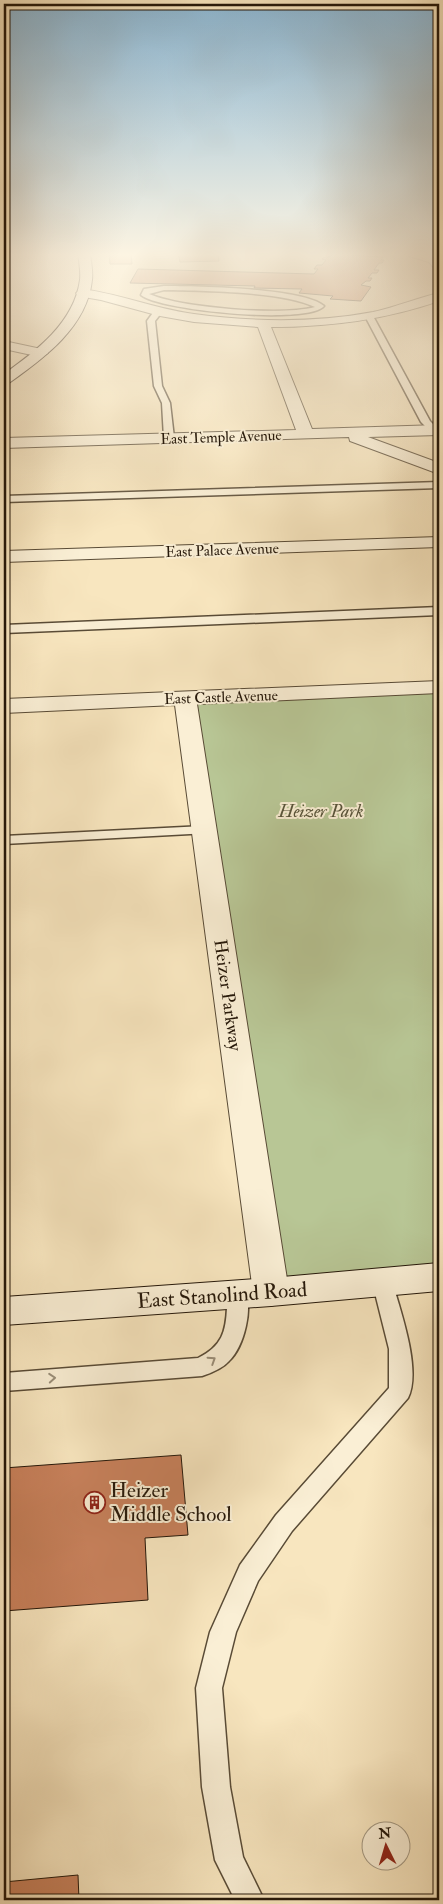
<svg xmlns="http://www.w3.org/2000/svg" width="443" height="1904" viewBox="0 0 443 1904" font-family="'IM FELL Double Pica',serif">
  <rect width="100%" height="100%" fill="#f8e6bf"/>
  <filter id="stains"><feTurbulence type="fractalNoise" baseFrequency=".004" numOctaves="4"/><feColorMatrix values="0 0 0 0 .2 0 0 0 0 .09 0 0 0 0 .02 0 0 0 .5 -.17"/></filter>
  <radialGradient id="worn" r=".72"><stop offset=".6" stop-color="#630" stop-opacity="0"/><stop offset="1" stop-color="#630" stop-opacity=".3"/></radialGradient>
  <path fill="#b8c695" stroke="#6e6e4f" d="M 439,687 L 439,1277 L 271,1292 L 185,698 Z"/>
  <path fill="#c8815c" stroke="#241709" d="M 109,253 L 131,253 L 132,264 L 110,264 Z
    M 178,253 L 218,253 L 219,261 L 180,262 Z
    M 333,254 L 383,257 L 381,260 L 384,260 L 382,263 L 379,263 L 374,270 L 379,270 L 377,273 L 372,273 L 368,278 L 372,278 L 370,281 L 366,281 L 361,285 L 371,287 L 361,301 L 330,299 L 333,296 L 299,293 L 302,289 L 254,288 L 255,286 L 130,283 L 138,269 L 314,274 L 318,269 L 314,269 L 317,265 L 322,265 L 326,260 L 322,259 L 323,258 L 331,256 Z
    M 181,1455 L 188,1535 L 145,1538 L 148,1600 L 4,1611 L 4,1468 Z
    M 78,1875 L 79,1900 L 4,1900 L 4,1882 Z"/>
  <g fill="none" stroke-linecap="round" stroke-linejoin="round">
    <defs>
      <path id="lane" d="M 164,286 C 195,286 303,288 324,306 C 308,325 161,311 141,295 L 144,289 ZM 164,290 C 202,291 282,291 315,307 C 281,316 182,308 149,294 Z
        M 155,310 L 162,312 L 155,321 L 162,386 L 170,403 L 174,438 L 169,441 L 164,438 L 162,403 L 154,386 L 147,321 Z
        M 366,314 L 373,316 L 430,421 L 439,430 L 437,432 L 431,432 L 421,422 L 365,316 Z
        M 439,482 L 439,488 L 4,502 L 4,496 Z
        M 439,607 L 439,615 L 4,633 L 4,625 Z
        M 204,826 L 209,827 L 211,830 L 209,833 L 4,844 L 4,836 Z
        M 382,1273 L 389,1275 L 392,1281 C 400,1310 422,1370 408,1398 L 292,1531 L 258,1581 L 236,1632 L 222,1688 L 230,1787 L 243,1857 L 264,1900 L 235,1900 L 215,1860 L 202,1787 L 196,1688 L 210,1632 L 240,1565 L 276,1515 L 389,1388 L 389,1349 L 372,1281 L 375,1275 Z
        M 237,1286 L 244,1288 C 254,1307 244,1347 229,1361 C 223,1368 211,1373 202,1376 L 4,1391 L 4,1373 L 198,1358 C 222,1346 226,1332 227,1307 C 227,1300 226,1295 230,1288 Z"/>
      <path id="street" d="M 404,253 C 417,253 429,252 439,260 L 439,270 L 435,269 L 429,262 L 406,255 Z
        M 82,289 C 120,294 156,309 194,314 C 253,322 314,323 373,312 C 396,307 417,298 439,293 L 439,301 C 384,320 329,327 271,327 L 312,429 L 439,425 L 439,435 L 368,437 L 439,463 L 439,474 L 350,441 L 349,437 L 4,448 L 4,438 L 296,430 L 258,327 L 194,322 L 160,316 L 101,300 L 78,296 L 76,293 Z
        M 4,341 L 46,350 L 48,353 L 41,357 L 4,349 Z
        M 439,537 L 439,547 L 4,562 L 4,551 Z
        M 439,681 L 439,693 L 197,704 L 289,1292 L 283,1302 L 271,1306 L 259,1302 L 253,1292 L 175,705 L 4,713 L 4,699 Z"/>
      <path id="secondary" d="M 78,253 L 90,253 C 91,262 93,271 92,280 C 87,327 44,358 9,383 L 4,384 L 4,374 C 36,351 74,323 80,280 C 81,271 79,262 78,253 Z
        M 439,1263 L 439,1291 L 271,1306 L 4,1325 L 4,1297 L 271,1278 Z"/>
    </defs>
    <use href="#lane" stroke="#594b36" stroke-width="3"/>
    <use href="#street" stroke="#594b36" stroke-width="2"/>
    <use href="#secondary" stroke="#241709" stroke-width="2"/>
    <use href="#lane" fill="#faefd5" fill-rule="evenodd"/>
    <use href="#street" fill="#faefd5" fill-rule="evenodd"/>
    <use href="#secondary" fill="#faefd5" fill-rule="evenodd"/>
  </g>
  <defs><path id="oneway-chevron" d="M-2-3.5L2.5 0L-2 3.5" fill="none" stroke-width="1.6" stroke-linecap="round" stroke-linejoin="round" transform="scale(1.25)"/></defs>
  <g stroke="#9a8e79">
    <use href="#oneway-chevron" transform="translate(212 1360) rotate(-33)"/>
    <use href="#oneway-chevron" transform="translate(52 1378) rotate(-4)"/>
  </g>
  <linearGradient id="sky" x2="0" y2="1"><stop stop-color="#8bb8d6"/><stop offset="0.49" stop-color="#fcf4e2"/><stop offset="1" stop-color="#fcf4e2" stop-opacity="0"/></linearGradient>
  <rect width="443" height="520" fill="url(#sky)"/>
  <defs>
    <symbol id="building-ring" viewBox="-11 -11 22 22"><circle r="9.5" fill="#faefd5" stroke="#8f2418" stroke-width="1.5"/><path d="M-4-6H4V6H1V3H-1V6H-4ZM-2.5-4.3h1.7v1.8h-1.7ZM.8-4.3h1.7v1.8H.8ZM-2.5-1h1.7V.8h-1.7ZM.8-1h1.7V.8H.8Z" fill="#8f2418"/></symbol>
  </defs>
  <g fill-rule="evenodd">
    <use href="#building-ring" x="82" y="1490" width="25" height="25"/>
  </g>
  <g text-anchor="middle" stroke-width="4" stroke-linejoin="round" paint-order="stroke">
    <g font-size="15" fill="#241709" stroke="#faefd5">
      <text transform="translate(221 437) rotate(-2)" y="5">East Temple Avenue</text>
      <text transform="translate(222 550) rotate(-2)" y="5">East Palace Avenue</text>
      <text transform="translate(221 697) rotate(-2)" y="5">East Castle Avenue</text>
    </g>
    <g font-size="18" font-style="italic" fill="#58543a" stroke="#faefd5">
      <text x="321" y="817">Heizer Park</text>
    </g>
    <g font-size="18" fill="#241709" stroke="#faefd5">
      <text transform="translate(228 995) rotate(82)" y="6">Heizer Parkway</text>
    </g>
    <g font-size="21" fill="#241709" stroke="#faefd5">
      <text transform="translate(222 1295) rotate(-4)" y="7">East Stanolind Road</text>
    </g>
    <g font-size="21" fill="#241709" stroke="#faefd5" text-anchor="start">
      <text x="110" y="1497">Heizer<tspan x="110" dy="24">Middle School</tspan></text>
    </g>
  </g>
  <rect width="443" height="1904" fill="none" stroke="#f8e6bf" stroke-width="20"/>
  <rect x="5" y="5" width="433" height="1894" fill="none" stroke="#241709" stroke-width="2.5"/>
  <rect x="10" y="10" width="423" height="1884" fill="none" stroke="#241709"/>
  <g transform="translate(386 1846) rotate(355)"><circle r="24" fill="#faefd5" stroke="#a49983"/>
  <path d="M0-4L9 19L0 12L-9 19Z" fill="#8f2418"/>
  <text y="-8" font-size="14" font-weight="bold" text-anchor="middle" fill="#241709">N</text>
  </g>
  <rect width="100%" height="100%" filter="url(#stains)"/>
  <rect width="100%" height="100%" fill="url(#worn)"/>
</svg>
